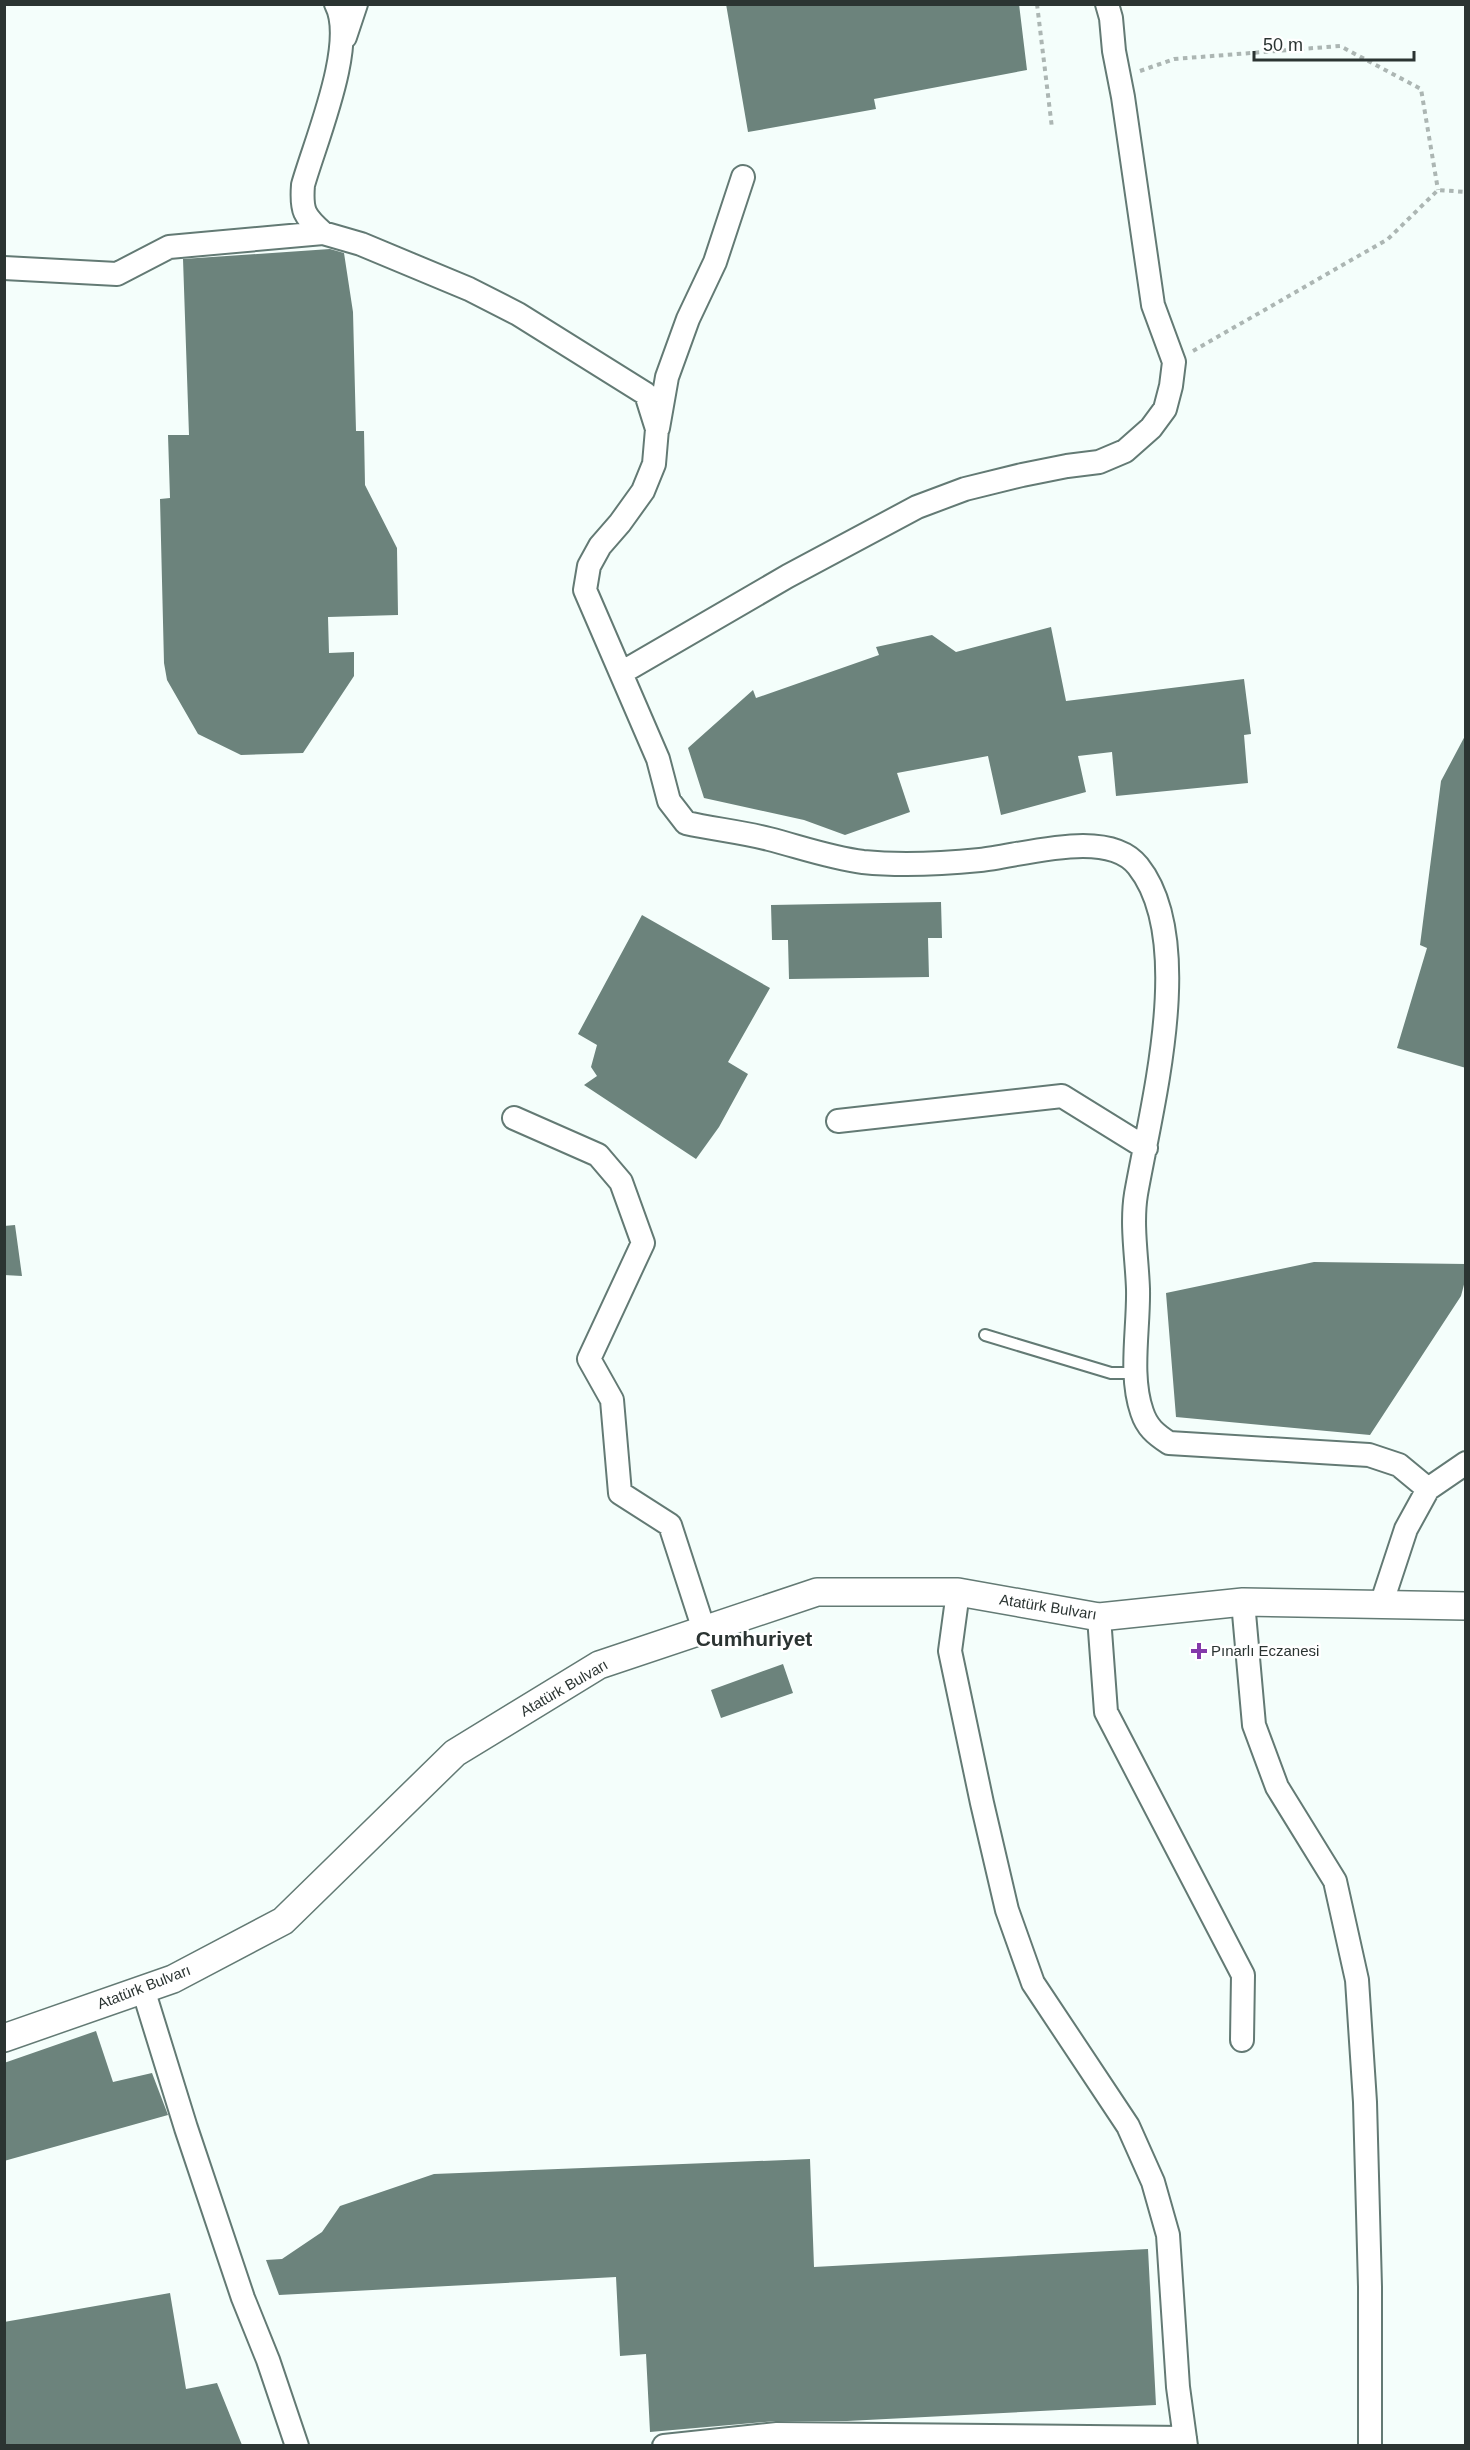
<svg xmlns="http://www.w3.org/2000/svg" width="1470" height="2450" viewBox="0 0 1470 2450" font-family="Arial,sans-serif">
  <rect width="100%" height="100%" fill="#f4fefb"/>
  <path fill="#6c837c" d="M 726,4 L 1019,4 L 1027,70 L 874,99 L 876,109 L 748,132 Z
    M 330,249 L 344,253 L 353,312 L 356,431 L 364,431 L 365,485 L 397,548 L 398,615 L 328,617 L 329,653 L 354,652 L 354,676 L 303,753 L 241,755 L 198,734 L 167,680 L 164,663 L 160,499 L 170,498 L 168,435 L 189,435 L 183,259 Z
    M 1051,627 L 1066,701 L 1244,679 L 1251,734 L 1244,735 L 1248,783 L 1116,796 L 1112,752 L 1078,756 L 1086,792 L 1001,815 L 988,756 L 897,773 L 910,812 L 845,835 L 804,820 L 704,798 L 688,748 L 753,690 L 756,698 L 879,655 L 876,647 L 932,635 L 956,652 Z
    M 1466,734 L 1466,1068 L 1397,1048 L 1427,948 L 1420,945 L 1441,781 Z
    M 941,902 L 942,938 L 928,938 L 929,977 L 789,979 L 788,940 L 772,940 L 771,905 Z
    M 642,915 L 770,988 L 728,1062 L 748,1074 L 719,1127 L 696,1159 L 584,1085 L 597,1076 L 591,1067 L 597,1045 L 578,1034 Z
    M 15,1225 L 22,1276 L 4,1275 L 4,1226 Z
    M 1314,1262 L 1466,1264 L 1466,1277 L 1461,1296 L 1370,1435 L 1176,1417 L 1166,1293 Z
    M 783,1664 L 793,1693 L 721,1718 L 711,1690 Z
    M 96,2031 L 113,2082 L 152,2073 L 168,2115 L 4,2161 L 4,2063 Z
    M 810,2159 L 814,2267 L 1148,2249 L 1156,2405 L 847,2421 L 776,2421 L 650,2432 L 646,2354 L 620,2356 L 616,2277 L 279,2295 L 266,2260 L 282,2259 L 322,2232 L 340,2206 L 434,2174 Z
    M 170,2293 L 186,2389 L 217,2383 L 242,2445 L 4,2445 L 4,2322 Z"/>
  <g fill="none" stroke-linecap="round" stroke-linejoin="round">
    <defs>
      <path id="service" d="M 985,1335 L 1111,1373 L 1136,1373"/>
      <path id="minor" d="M 345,37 L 356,4
        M 323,233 C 304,216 301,211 303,185 C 315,142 357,44 336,4
        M 4,268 L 117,274 L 169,247 L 323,233 L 361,244 L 469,289 L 518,314 L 646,394 L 657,429 L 654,464 L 643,491 L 620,523 L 600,546 L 589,566 L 585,590 L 658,759 L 669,801 L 686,823 C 713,829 742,832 769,839 C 800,847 831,858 863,862 C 902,866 940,864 980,860 C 1021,856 1108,827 1138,866 C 1197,940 1151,1108 1136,1194 C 1131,1225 1137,1258 1138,1289 C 1139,1328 1129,1375 1142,1412 C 1147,1427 1155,1434 1169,1443 L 1369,1455 L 1399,1465 L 1428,1489
        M 658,428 L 667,377 L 688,319 L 715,262 L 743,177
        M 621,673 L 788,576 L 917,507 L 965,489 L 1022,475 L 1067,466 L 1099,462 L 1125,451 L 1151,428 L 1165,409 L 1171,386 L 1174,362 L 1153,305 L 1123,97 L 1114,51 L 1111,18 L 1107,4
        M 514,1118 L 598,1155 L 621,1182 L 643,1243 L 589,1359 L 612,1400 L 620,1493 L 670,1525 L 704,1630
        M 838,1121 L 1062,1096 L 1146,1148
        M 958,1592 L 950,1651 L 982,1803 L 1007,1910 L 1033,1983 L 1128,2126 L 1153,2182 L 1168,2235 L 1178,2387 L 1186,2446
        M 1243,1602 L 1254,1725 L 1277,1787 L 1335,1881 L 1357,1980 L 1365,2102 L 1370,2287 L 1370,2446
        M 1381,1605 L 1406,1529 L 1428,1489 L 1466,1463
        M 1099,1617 L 1106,1712 L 1243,1975 L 1242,2040
        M 143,1989 L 186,2128 L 243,2298 L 268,2360 L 297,2446
        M 664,2446 L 777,2434 L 1185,2438"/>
      <path id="tertiary" d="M 4,2038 L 173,1979 L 283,1921 L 455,1753 L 599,1665 L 817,1592 L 958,1592 L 1099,1617 L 1243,1602 L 1466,1606"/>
    </defs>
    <use href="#service" stroke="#637a74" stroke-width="14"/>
    <use href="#minor" stroke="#637a74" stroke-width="26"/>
    <use href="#tertiary" stroke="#637a74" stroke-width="30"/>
    <path stroke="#acb6b3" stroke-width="4" stroke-dasharray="4.5 4.5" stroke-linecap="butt" d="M 1037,4 L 1052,128
      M 1140,71 L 1174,59 L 1340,46 L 1421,89 L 1438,190
      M 1193,351 L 1388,239 L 1438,190 L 1466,192"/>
    <use href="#service" stroke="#fff" stroke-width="10"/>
    <use href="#minor" stroke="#fff" stroke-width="22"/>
    <use href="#tertiary" stroke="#fff" stroke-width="27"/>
  </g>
  <path fill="#8339aa" stroke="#fff" stroke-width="2" d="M1196 1642h6v6h6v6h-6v6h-6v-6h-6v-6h6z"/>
  <g text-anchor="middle" stroke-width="5" stroke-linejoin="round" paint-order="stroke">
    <g font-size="15" fill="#2b3432" stroke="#fff">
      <text transform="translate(1048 1607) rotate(9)" y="5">Atatürk Bulvarı</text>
      <text transform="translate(564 1688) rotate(-30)" y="5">Atatürk Bulvarı</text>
      <text transform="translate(144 1987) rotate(-21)" y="5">Atatürk Bulvarı</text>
    </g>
    <g font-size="15" fill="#2b3432" stroke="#fff" text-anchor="start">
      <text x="1211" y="1656">Pınarlı Eczanesi</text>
    </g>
    <g font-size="21" font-weight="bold" fill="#2b3432" stroke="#fff">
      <text x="754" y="1646">Cumhuriyet</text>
    </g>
  </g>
  <rect width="1470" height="2450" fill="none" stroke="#2b3432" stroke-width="12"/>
  <path d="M1254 51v9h160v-9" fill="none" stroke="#2b3432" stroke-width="3"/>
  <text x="1263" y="51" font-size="18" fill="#2b3432" stroke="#ffffff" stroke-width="4.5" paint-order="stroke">50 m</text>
</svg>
